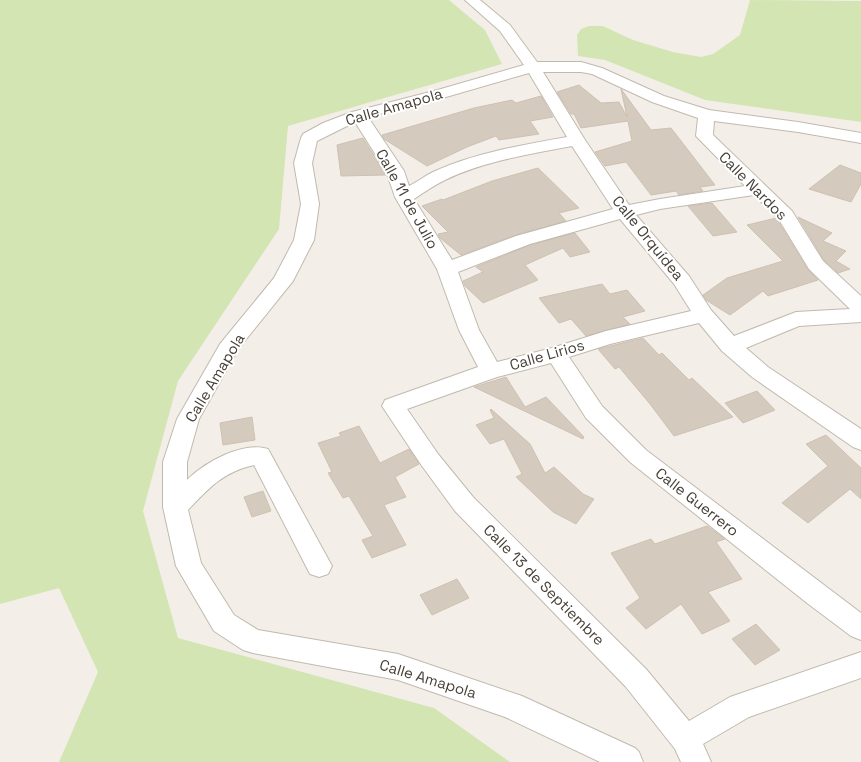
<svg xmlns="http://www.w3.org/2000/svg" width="861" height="762" viewBox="0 0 861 762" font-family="'Space Grotesk',sans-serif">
  <rect width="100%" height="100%" fill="#f3efe8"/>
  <path fill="#d3e5b3" d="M 0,0 L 449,0 L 485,30 L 502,64 L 288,126 L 279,229 L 178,381 L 143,511 L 178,638 L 434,708 L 510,762 L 59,762 L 98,672 L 59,588 L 0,604 Z
    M 750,0 L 861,1 L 861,122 L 705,100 L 605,60 L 578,56 L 577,35 L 581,29 L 589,26 L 603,26 L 633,40 L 673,52 L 701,57 L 713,54 L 740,35 Z"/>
  <path fill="#d4cabe" stroke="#cfc1b2" d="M 579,85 L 601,103 L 619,102 L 627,117 L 621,89 L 651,130 L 671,128 L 715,185 L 700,187 L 703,191 L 679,195 L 676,191 L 651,195 L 626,162 L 605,166 L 595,152 L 632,141 L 628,121 L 581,128 L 574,114 L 571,114 L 557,92 Z
    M 541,96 L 553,117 L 530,121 L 539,134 L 499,140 L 496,136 L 467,147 L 427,166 L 384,139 L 382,135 L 474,108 L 512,100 L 516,103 Z
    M 363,138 L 386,175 L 341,176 L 337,145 Z
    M 840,165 L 861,173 L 861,184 L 851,202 L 809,189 Z
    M 538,168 L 579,208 L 559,213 L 566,221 L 516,235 L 461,255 L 440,238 L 438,234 L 448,232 L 422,206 L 442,199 L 443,200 L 492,181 Z
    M 712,203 L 737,232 L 713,236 L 688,206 Z
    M 798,217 L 832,233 L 823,241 L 846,251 L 836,261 L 850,269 L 838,273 L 824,260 Z
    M 776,218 L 808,270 L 818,280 L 768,296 L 763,291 L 730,315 L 706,300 L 703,295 L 727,278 L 783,261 L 747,225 Z
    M 575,233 L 590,252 L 570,257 L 563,248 L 525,265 L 538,280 L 483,303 L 465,286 L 463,281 L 483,272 L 476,267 L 530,245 Z
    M 602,284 L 610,294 L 627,290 L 645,311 L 623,317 L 630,324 L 586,336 L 571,319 L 559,323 L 539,298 Z
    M 643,338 L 659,355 L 662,353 L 689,380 L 692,378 L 733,417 L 674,436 L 650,404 L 619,367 L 615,369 L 598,349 Z
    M 506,377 L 525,407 L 546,397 L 584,437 L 583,439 L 474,387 Z
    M 757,391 L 775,410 L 743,423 L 725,403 Z
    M 491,409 L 530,444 L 545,473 L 554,467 L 583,494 L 594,499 L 576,524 L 553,512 L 516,477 L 522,474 L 504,439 L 490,444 L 476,425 L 494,418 L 490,410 Z
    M 252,417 L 255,440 L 223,445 L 220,423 Z
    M 359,426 L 380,463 L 409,449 L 419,464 L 395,477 L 406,497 L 384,505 L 406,545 L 372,558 L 362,540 L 373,536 L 349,496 L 343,498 L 328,473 L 332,472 L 318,443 L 341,436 L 339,433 Z
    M 826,435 L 861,468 L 861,499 L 850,489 L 808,523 L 782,503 L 828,466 L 806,444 Z
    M 263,491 L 271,511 L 252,517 L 244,497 Z
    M 707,526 L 725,539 L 716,542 L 742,579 L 708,592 L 730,621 L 702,634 L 681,604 L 646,629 L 626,608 L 640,598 L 611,553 L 651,539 L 655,544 Z
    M 457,579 L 469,598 L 432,615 L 420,595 Z
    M 756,624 L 780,650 L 755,665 L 732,639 Z"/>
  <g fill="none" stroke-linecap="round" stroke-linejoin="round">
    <defs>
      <path id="minor" d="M 465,0 L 480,0 L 510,25 L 537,62 L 581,62 L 602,68 L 664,96 L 709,110 L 798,122 L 861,133 L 861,143 L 798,132 L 714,121 L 713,135 L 792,211 L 823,261 L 861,296 L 861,322 L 799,326 L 746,348 L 768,367 L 861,429 L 861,450 L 853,447 L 752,377 L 722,351 L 699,323 L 610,344 L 569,357 L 602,406 L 646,450 L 861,613 L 861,640 L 851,636 L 807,603 L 630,462 L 586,418 L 551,363 L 497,377 L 407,409 L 438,454 L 473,497 L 646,669 L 689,721 L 730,697 L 861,652 L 861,678 L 749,717 L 703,744 L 711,762 L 681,762 L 675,749 L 626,687 L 455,511 L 422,466 L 382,406 L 385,400 L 478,367 L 459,330 L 437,269 L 395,197 L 386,171 L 355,122 L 317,141 L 312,163 L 319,204 L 314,240 L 293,281 L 239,348 L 199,419 L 187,462 L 187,480 C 205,462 243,441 268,449 L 332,566 L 328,574 L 319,577 L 310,574 L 254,465 C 223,472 209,488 188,510 L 201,563 L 234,615 L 258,630 L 398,654 L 522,696 L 635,748 L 639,752 L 643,762 L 600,762 L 505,717 L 398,680 L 253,653 L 243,650 L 214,631 L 176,566 L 163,507 L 163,462 L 177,419 L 220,344 L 274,278 L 294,240 L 301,204 L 294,163 L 301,138 L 303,134 L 323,123 L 352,112 L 434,91 L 524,65 L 500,31 ZM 543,72 L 581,72 L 592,74 L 652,102 L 698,118 L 696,136 L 745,186 L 660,199 L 629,205 L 585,140 ZM 529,73 L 567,137 C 522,145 475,153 433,172 C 425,176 417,182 409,186 L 404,171 L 368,117 L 446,97 ZM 572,146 L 613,209 L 516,236 L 452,260 L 414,199 C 424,192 435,185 445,180 C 485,161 530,154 572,146 ZM 754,195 L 778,218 L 809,269 L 850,309 L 796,312 L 734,336 L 711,310 L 689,276 L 636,215 L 660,209 ZM 620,219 L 674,284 L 691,311 L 606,331 L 552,348 L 497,362 L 479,330 L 458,272 L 530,244 Z"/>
    </defs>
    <use href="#minor" stroke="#c1b9ae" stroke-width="2"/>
    <use href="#minor" fill="#fff" fill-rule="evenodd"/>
  </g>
  <g text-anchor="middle" stroke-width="4" stroke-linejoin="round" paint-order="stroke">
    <g font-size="15" fill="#463f37" stroke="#fff">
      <text transform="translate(394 107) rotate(-16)" y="5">Calle Amapola</text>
      <text transform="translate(753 186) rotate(45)" y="5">Calle Nardos</text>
      <text transform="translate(407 199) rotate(61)" y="5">Calle 11 de Julio</text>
      <text transform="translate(648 238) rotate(51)" y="5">Calle Orquídea</text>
      <text transform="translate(547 355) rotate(-16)" y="5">Calle Lirios</text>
      <text transform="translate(215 378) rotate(-59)" y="5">Calle Amapola</text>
      <text transform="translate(697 502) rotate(38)" y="5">Calle Guerrero</text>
      <text transform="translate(544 585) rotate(45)" y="5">Calle 13 de Septiembre</text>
      <text transform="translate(428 679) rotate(17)" y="5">Calle Amapola</text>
    </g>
  </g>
</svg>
